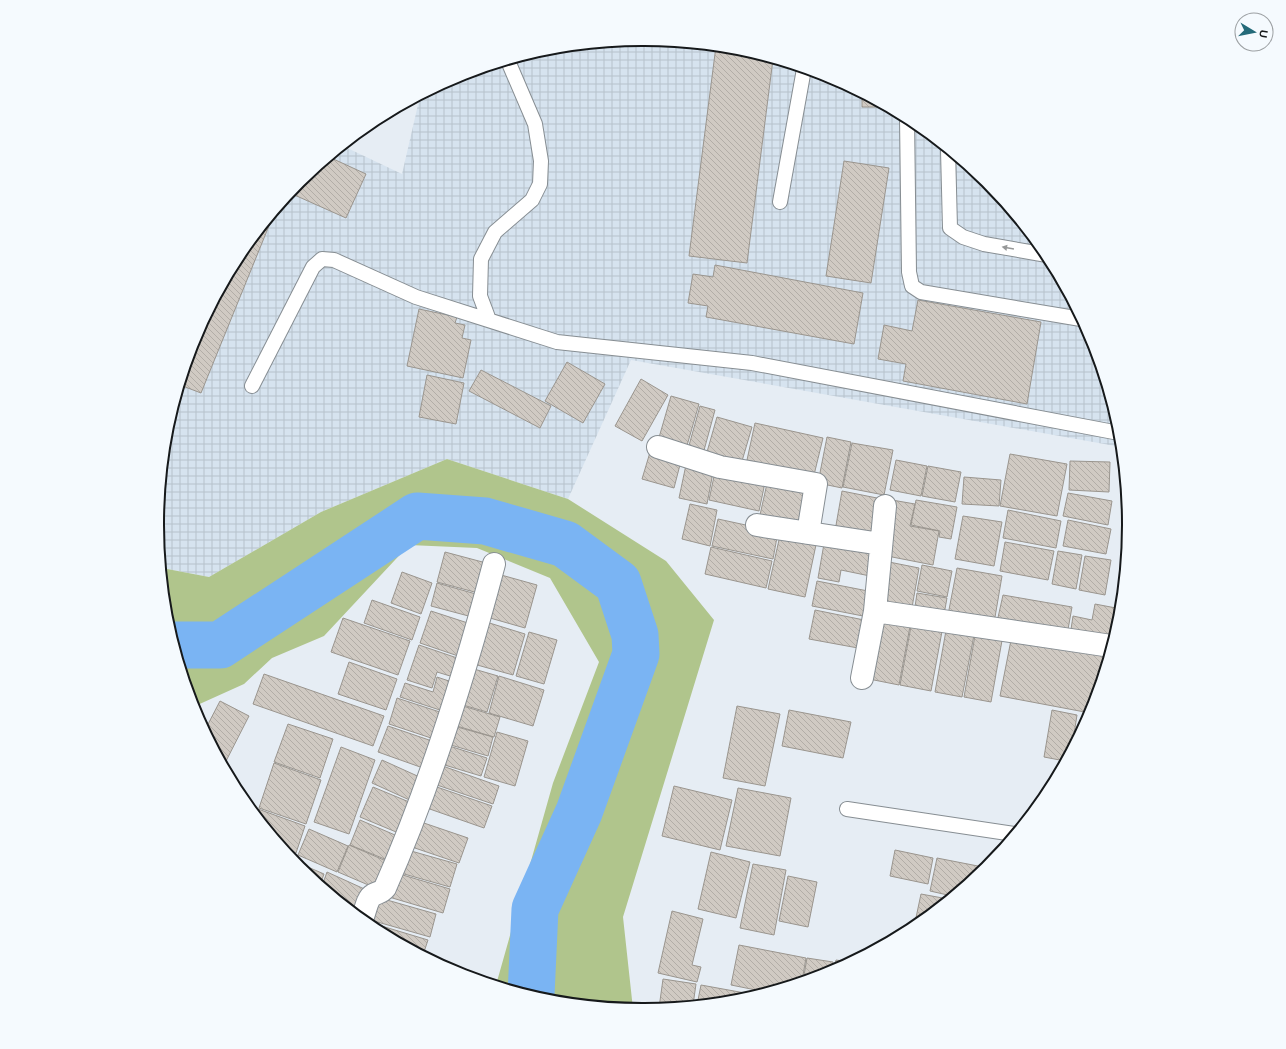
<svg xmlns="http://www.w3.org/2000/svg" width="1286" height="1049" viewBox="0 0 1286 1049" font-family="Arial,sans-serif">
  <defs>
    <pattern id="industrial-grid" width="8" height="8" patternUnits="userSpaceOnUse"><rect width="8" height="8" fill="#d6e3ef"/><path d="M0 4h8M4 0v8" fill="none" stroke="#b7c2cc"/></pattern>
    <pattern id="building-back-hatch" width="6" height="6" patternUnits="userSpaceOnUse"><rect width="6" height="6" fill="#d0cac3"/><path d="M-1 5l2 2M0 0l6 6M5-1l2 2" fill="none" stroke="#b2ada7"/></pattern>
  </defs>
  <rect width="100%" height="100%" fill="#e6edf4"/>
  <path fill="url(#industrial-grid)" d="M 643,39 L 738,48 L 829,76 L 913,121 L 986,181 L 1047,255 L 1092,339 L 1119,430 L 1121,447 L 631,360 L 568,499 L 447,459 L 321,512 L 209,577 L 162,568 L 158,524 L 167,430 L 195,338 L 239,255 L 300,181 L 343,146 L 402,174 L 420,96 L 457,76 L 549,48 Z"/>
  <path fill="#b0c58c" d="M 447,459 L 568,499 L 666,561 L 714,620 L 623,917 L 633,1009 L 548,1001 L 496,985 L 553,783 L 599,662 L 550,578 L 477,548 L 409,545 L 324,636 L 272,658 L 244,684 L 193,707 L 167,619 L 162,568 L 209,577 L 321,512 Z"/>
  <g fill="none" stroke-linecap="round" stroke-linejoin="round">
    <path stroke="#7ab4f3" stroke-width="47" d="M 175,645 L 220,645 L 417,516 L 485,521 L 565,544 L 618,583 L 635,635 L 636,654 L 579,812 L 535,909 L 531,995"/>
  </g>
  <path fill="url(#building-back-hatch)" stroke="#9a958e" d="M 716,46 L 738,48 L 773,59 L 747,263 L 689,256 Z
    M 862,94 L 886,107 L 862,107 Z
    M 329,157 L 366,174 L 346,218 L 290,193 L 300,181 Z
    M 844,161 L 889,168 L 871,283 L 826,276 Z
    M 275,211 L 201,393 L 180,385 L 195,338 L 239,255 Z
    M 715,265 L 863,293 L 854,344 L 706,317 L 708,306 L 688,303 L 693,274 L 713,277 Z
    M 918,300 L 1041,322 L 1027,404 L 903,381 L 906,364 L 878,359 L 884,325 L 912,331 Z
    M 419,309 L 457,317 L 455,323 L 465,325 L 462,338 L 471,340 L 463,378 L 407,366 Z
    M 567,362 L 605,384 L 583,423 L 545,401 Z
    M 481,370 L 551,406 L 540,428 L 469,391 Z
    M 427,375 L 464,383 L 456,424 L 419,417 Z
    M 641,379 L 668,395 L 642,441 L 615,426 Z
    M 671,396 L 699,404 L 686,449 L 658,441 Z
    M 700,406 L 715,410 L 703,454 L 688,449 Z
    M 717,417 L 752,427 L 742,461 L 707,452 Z
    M 755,423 L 823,438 L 814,475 L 747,460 Z
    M 827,437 L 851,442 L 842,488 L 818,483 Z
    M 852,443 L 893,450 L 884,495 L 843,487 Z
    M 651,449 L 682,457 L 674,488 L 642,479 Z
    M 1010,454 L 1067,464 L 1057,516 L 1000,506 Z
    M 687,460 L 714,467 L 707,504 L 679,498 Z
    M 896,460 L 927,466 L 921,496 L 890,490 Z
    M 1070,461 L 1110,462 L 1109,492 L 1069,490 Z
    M 928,466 L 961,472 L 955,502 L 922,496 Z
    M 716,467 L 766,478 L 759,511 L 709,500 Z
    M 964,477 L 1001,480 L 999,506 L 962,504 Z
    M 768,479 L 814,486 L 807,526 L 760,515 Z
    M 842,491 L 882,499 L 875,538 L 835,531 Z
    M 1068,493 L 1112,501 L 1108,525 L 1063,516 Z
    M 892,500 L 915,504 L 910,526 L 939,531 L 933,565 L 882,555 Z
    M 916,500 L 957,507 L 951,539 L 939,537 L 940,531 L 911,525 Z
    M 690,504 L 717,510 L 710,546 L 682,539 Z
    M 1008,510 L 1061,521 L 1056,548 L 1003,538 Z
    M 963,516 L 1002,522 L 994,566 L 955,559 Z
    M 718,519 L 778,532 L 773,559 L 712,546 Z
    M 1068,520 L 1111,529 L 1106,554 L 1063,546 Z
    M 781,531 L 817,540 L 805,597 L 768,589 Z
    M 825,538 L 875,545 L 870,576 L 841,570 L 839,582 L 818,578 Z
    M 1005,542 L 1054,551 L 1048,580 L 1000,571 Z
    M 711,547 L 772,561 L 766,588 L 705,574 Z
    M 1058,551 L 1082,555 L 1076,589 L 1052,584 Z
    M 445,552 L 490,564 L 482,594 L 437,582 Z
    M 1085,556 L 1111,560 L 1105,595 L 1079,590 Z
    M 884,561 L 919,568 L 911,613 L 875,607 Z
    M 922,565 L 952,571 L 947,597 L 917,591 Z
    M 957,568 L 1002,576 L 994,623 L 948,615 Z
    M 402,572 L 432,583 L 421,614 L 391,603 Z
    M 494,573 L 537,585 L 525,628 L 483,616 Z
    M 817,581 L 868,591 L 863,616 L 812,606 Z
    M 437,583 L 483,596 L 476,618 L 431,606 Z
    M 917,593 L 947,598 L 943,620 L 914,614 Z
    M 1003,595 L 1072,607 L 1067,635 L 997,622 Z
    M 372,600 L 420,617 L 412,640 L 364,623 Z
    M 1095,604 L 1116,608 L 1110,643 L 1070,636 L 1073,616 L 1092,620 Z
    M 815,610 L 864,620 L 858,648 L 809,639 Z
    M 431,611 L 477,626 L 467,659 L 420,643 Z
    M 876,615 L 911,621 L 899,685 L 864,678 Z
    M 343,618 L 410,641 L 398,675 L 331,652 Z
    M 483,621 L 525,634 L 513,675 L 470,663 Z
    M 912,621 L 943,626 L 931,691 L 900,685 Z
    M 947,625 L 975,630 L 962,697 L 935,692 Z
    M 976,630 L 1003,635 L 991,702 L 964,697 Z
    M 529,632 L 557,640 L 544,684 L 516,676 Z
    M 1012,635 L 1109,653 L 1090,713 L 1000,696 Z
    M 419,645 L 466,661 L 460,679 L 437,672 L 432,688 L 407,680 Z
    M 349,662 L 397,679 L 386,710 L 338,694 Z
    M 467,667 L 498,676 L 487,712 L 456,703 Z
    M 264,674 L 384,716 L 373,746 L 253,704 Z
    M 499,676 L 544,690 L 533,726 L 489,713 Z
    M 437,677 L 458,684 L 449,713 L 400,697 L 405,683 L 433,692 Z
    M 397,698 L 449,715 L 440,741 L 389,724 Z
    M 220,701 L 249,716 L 224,765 L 205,730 Z
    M 456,704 L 500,717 L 494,737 L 450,724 Z
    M 737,706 L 780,714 L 765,786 L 723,778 Z
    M 789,710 L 851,722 L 843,758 L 782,746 Z
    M 1052,710 L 1077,715 L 1072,747 L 1065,761 L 1044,757 Z
    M 288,724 L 333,739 L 320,778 L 274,762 Z
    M 450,725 L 493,737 L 488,756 L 444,743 Z
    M 388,726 L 432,741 L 423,768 L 378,752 Z
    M 497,732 L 528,741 L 515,786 L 484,777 Z
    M 443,744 L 487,758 L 481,776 L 438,763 Z
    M 341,747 L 375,760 L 349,834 L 314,822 Z
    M 382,760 L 424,779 L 414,802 L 372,783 Z
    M 274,763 L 321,780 L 306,824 L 259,808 Z
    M 437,764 L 499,786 L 493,804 L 431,783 Z
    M 431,785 L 492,806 L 484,828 L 424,807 Z
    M 674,786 L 732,800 L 720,850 L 662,836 Z
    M 373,787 L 414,804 L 401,834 L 360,817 Z
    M 738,788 L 791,798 L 780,856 L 726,846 Z
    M 258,809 L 305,826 L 296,853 L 284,848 L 256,814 Z
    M 360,820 L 402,838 L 392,862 L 350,845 Z
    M 418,821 L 468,838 L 459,863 L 409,846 Z
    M 309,829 L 348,846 L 337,872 L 298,855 Z
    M 349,845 L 391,863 L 380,890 L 338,872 Z
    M 404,849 L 457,864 L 450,887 L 397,872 Z
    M 895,850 L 933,858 L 928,884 L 890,876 Z
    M 711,852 L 750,862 L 736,918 L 698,909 Z
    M 937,858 L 983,867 L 982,872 L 952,896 L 930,891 Z
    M 294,861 L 324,874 L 320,885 L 300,868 Z
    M 753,864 L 786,870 L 774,935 L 740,928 Z
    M 327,872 L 371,892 L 362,913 L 347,907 L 322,886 Z
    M 396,873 L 450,889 L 443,913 L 389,897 Z
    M 788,876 L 817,882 L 808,927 L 779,921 Z
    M 921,894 L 948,899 L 914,927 Z
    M 373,896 L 436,914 L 430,937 L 367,919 Z
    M 672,911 L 703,919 L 692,965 L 701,967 L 697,982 L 658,973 Z
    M 365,921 L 428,940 L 423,955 L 373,928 Z
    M 739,945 L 806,958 L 802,981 L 766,992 L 731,985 Z
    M 807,958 L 833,962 L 831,972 L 803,981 Z
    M 836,960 L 849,962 L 834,970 Z
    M 663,979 L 696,984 L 693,1005 L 659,1008 Z
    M 701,985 L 756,995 L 737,1001 L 697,1005 Z"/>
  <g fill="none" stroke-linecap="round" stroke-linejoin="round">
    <defs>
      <path id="service" d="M 907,118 L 909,272 L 912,286 L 921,292 L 1081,319
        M 948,150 L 950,228 L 963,237 L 984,244 L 1047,255
        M 780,202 L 804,69
        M 489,320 L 480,296 L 481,259 L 495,232 L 532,200 L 540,184 L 541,161 L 535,124 L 508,61
        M 252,386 L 313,267 L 322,259 L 334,260 L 416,297 L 557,342 L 752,363 L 1119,433
        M 847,809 L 1014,834"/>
      <path id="minor" d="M 658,447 L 720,467 L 816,484 L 808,533
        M 757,525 L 881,544
        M 875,611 L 1111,646
        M 862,678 L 875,611 L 885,506
        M 362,919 C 365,913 367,898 373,895 C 378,892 381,893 385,888 C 431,784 465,674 494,564"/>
    </defs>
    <use href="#service" stroke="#878e93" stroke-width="16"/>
    <use href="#minor" stroke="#878e93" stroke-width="24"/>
    <use href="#service" stroke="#fff" stroke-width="14"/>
    <use href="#minor" stroke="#fff" stroke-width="22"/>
  </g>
  <defs><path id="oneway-solid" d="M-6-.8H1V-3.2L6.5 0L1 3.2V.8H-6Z"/></defs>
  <use fill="#969898" href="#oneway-solid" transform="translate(1008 248) rotate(-170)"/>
  <path d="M0 0H1286V1049H0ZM642 46H644A478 478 0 0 1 1122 524V525A478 478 0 0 1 644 1003H642A478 478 0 0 1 164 525V524A478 478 0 0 1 642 46Z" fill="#f5fafe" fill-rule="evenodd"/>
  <path fill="none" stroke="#16191b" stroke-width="2" d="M642 46H644A478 478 0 0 1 1122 524V525A478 478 0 0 1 644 1003H642A478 478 0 0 1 164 525V524A478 478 0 0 1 642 46Z"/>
  <g transform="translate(1254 32) rotate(100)"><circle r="19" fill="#f5fafe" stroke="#9ca0a3"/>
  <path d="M0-3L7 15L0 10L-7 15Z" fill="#246a79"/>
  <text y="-6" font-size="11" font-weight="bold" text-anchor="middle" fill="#16191b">U</text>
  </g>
</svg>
